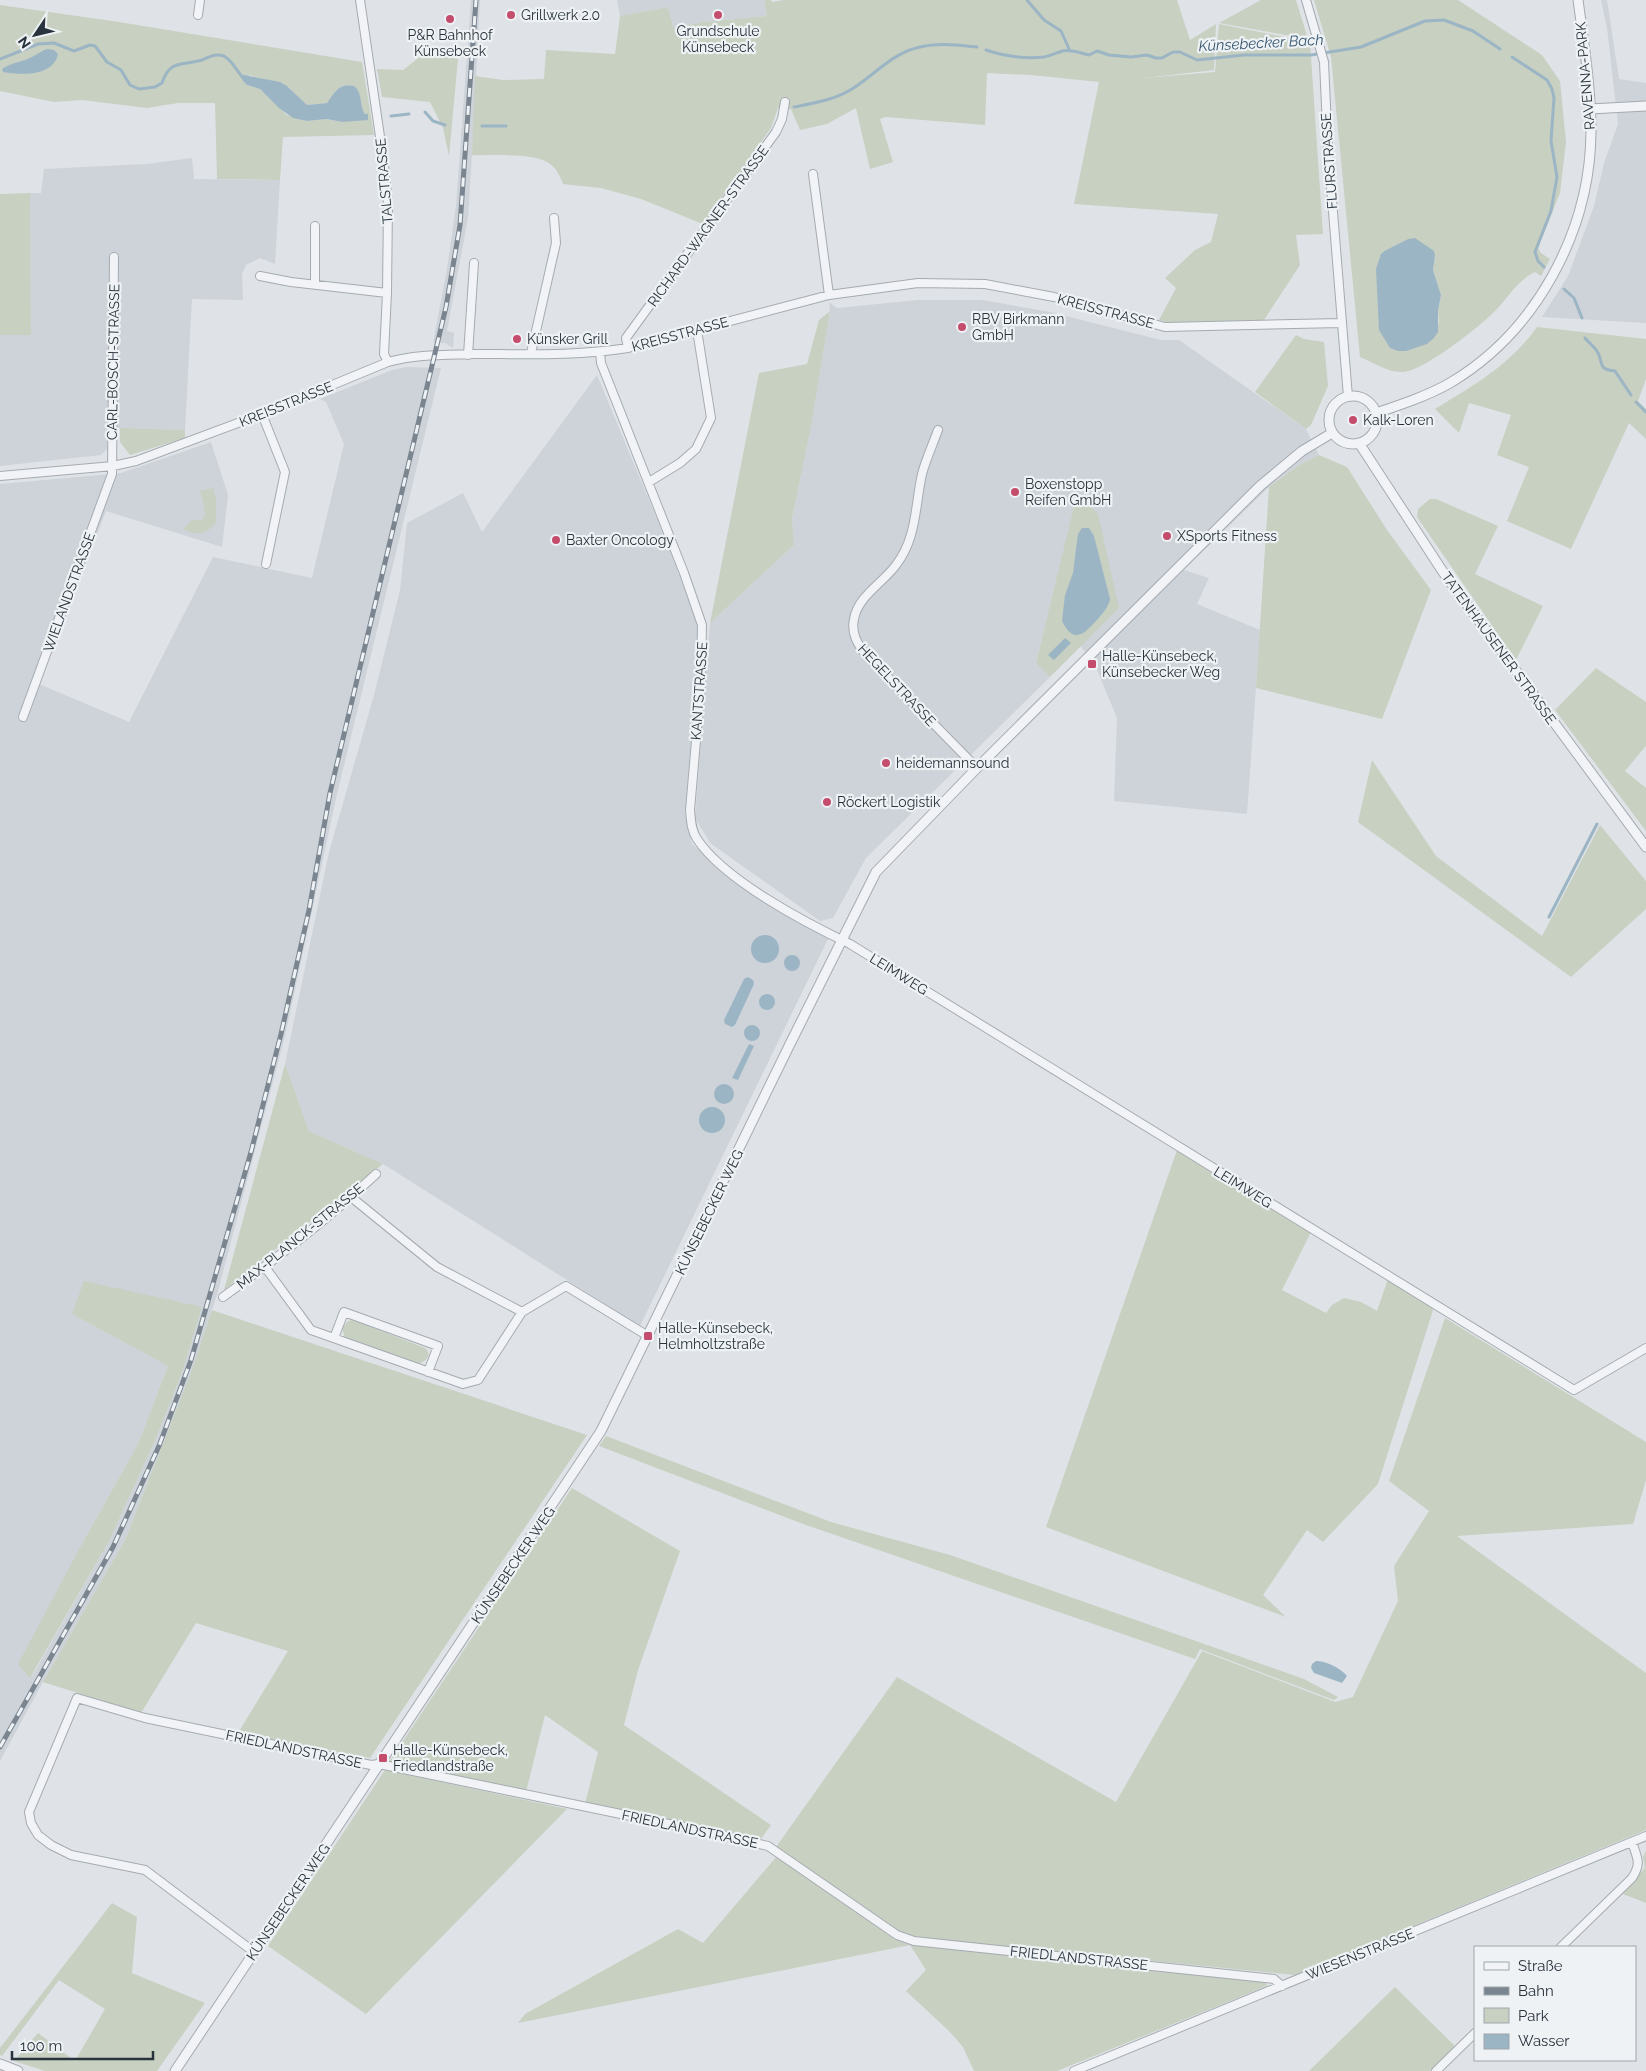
<svg xmlns="http://www.w3.org/2000/svg" width="1646" height="2071" viewBox="0 0 1646 2071" font-family="Raleway,sans-serif">
  <rect width="100%" height="100%" fill="#dfe3e7"/>
  <path fill="#cdd3d9" fill-rule="evenodd" d="M 471,0 L 480,0 L 472,155 L 468,218 L 447,331 L 454,333 L 453,348 L 445,343 L 433,343 L 447,269 L 456,205 Z
    M 617,0 L 764,0 L 767,16 L 704,22 L 672,28 L 668,7 L 620,16 Z
    M 1601,0 L 1607,0 L 1619,79 L 1646,83 L 1646,323 L 1542,317 L 1568,276 L 1594,206 L 1604,163 L 1618,124 L 1607,28 Z
    M 192,158 L 194,179 L 280,180 L 275,264 L 260,258 L 246,265 L 242,274 L 243,300 L 192,299 L 185,430 L 107,428 L 107,449 L 101,455 L 0,466 L 0,335 L 31,335 L 30,193 L 41,193 L 44,169 L 147,164 Z
    M 918,300 L 982,300 L 1050,312 L 1161,340 L 1179,340 L 1306,429 L 1319,455 L 1301,464 L 1269,487 L 1184,570 L 1209,578 L 1197,604 L 1260,630 L 1247,814 L 1114,801 L 1117,718 L 1093,660 L 1080,646 L 1119,608 L 1078,494 L 1036,662 L 1050,677 L 866,858 L 833,918 L 820,921 L 710,843 L 695,818 L 710,623 L 794,545 L 792,519 L 811,427 L 830,311 L 829,302 L 837,308 Z
    M 407,367 L 441,368 L 337,794 L 285,1036 L 217,1295 L 190,1375 L 125,1540 L 43,1682 L 0,1761 L 0,484 L 121,473 L 211,442 L 228,495 L 222,547 L 106,511 L 39,684 L 129,722 L 213,557 L 312,578 L 344,444 L 326,402 L 320,399 L 392,370 ZM 202,1307 L 182,1373 L 154,1443 L 109,1541 L 31,1678 L 83,1542 L 138,1444 L 168,1366 L 72,1314 Z
    M 597,375 L 671,553 L 700,632 L 685,813 L 692,844 L 724,872 L 828,939 L 640,1326 L 383,1164 L 309,1131 L 285,1064 L 329,852 L 374,695 L 400,590 L 407,523 L 463,493 L 482,532 Z"/>
  <path fill="#c7d0c1" fill-rule="evenodd" d="M 764,0 L 771,0 L 772,2 L 784,0 L 1177,0 L 1190,40 L 1216,24 L 1214,70 L 1144,78 L 1215,72 L 1219,24 L 1310,42 L 1323,234 L 1296,235 L 1300,265 L 1264,320 L 1170,323 L 1159,320 L 1176,288 L 1165,278 L 1195,250 L 1211,242 L 1218,214 L 1074,204 L 1099,82 L 1031,75 L 987,73 L 985,125 L 886,117 L 880,119 L 893,162 L 870,169 L 856,108 L 827,124 L 800,130 L 791,109 L 778,108 L 771,128 L 703,224 L 641,199 L 601,188 L 563,184 C 560,176 557,169 550,164 C 536,152 492,156 472,155 L 475,76 L 503,80 L 544,79 L 546,50 L 615,54 L 620,16 L 668,7 L 673,28 L 704,22 L 767,16 Z
    M 1261,0 L 1296,0 L 1308,39 L 1219,23 Z
    M 1314,0 L 1458,0 L 1542,55 L 1560,81 L 1566,142 L 1560,193 L 1538,248 L 1541,253 L 1550,259 L 1541,276 L 1535,272 C 1518,280 1509,296 1497,309 C 1482,325 1424,371 1403,372 C 1389,373 1372,362 1360,357 L 1331,57 ZM 1408,239 L 1435,256 L 1433,270 L 1441,295 L 1438,311 L 1439,324 L 1386,250 Z
    M 0,5 L 119,22 L 362,62 L 374,135 L 283,137 L 280,180 L 217,179 L 215,103 L 178,103 L 147,108 L 82,100 L 54,102 L 0,91 ZM 249,75 L 287,86 L 307,105 L 327,103 C 334,93 339,82 354,86 C 362,96 359,105 365,114 L 342,122 L 327,119 L 307,121 L 287,115 L 260,89 L 247,85 Z
    M 426,52 L 458,59 L 449,156 L 443,128 L 430,102 L 382,97 L 377,69 L 403,70 Z
    M 30,193 L 31,335 L 0,335 L 0,194 Z
    M 830,311 L 811,427 L 792,519 L 794,545 L 710,623 L 759,373 L 807,364 L 819,320 Z
    M 1537,327 L 1646,339 L 1646,379 L 1638,401 L 1646,409 L 1646,439 L 1629,423 L 1571,549 L 1507,521 L 1529,467 L 1497,455 L 1511,415 L 1469,403 L 1459,433 L 1435,409 C 1474,385 1510,365 1537,327 Z
    M 1296,335 L 1304,339 L 1324,342 L 1328,386 L 1311,425 L 1306,429 L 1255,392 Z
    M 120,428 L 185,430 L 185,438 L 130,455 L 120,442 Z
    M 1319,455 L 1347,467 L 1387,530 L 1431,590 L 1382,719 L 1256,688 L 1269,487 L 1301,464 Z
    M 213,488 L 216,499 L 216,523 C 206,534 196,536 183,529 L 192,520 L 201,520 L 205,515 L 204,504 L 200,491 Z
    M 1077,494 L 1098,514 L 1119,608 L 1050,677 L 1036,663 Z
    M 1430,499 L 1436,499 L 1498,526 L 1475,574 L 1543,606 L 1516,660 L 1417,517 L 1418,509 Z
    M 1596,668 L 1646,702 L 1646,746 L 1625,771 L 1646,788 L 1646,831 L 1555,710 Z
    M 1372,760 L 1436,856 L 1542,936 L 1600,825 L 1646,881 L 1646,909 L 1571,977 L 1358,822 Z
    M 285,1064 L 309,1131 L 383,1164 L 224,1290 Z
    M 1177,1150 L 1311,1232 L 1282,1290 L 1326,1313 L 1332,1305 L 1344,1298 L 1361,1302 L 1377,1311 L 1388,1279 L 1434,1307 L 1378,1484 L 1323,1542 L 1307,1530 L 1263,1595 L 1286,1617 L 1046,1527 Z
    M 84,1281 L 202,1307 L 182,1373 L 154,1443 L 109,1541 L 30,1678 L 18,1664 L 83,1542 L 138,1444 L 168,1366 L 72,1314 Z
    M 212,1310 L 587,1435 L 370,1758 L 238,1733 L 288,1651 L 196,1623 L 141,1713 L 43,1682 L 125,1540 L 190,1375 Z
    M 1445,1318 L 1646,1442 L 1646,1480 L 1633,1524 L 1457,1536 L 1646,1673 L 1646,1830 L 1294,1975 L 924,1938 L 904,1934 L 776,1847 L 897,1677 L 1116,1802 L 1202,1651 L 1335,1702 L 1353,1697 L 1398,1601 L 1394,1566 L 1429,1511 L 1389,1481 Z
    M 353,1320 L 425,1348 C 433,1355 426,1361 418,1364 L 345,1338 L 342,1328 L 348,1321 Z
    M 606,1436 L 831,1522 L 950,1555 L 1304,1679 L 1338,1697 L 1334,1700 L 1200,1649 L 1195,1659 L 806,1525 L 599,1446 Z
    M 572,1488 L 680,1551 L 638,1670 L 624,1725 L 771,1825 L 761,1839 L 722,1835 L 585,1804 L 598,1752 L 545,1715 L 526,1792 L 389,1762 Z
    M 385,1770 L 567,1809 L 366,2014 L 268,1946 Z
    M 1646,1851 L 1646,1903 L 1623,1894 L 1645,1868 L 1643,1857 Z
    M 777,1856 L 894,1939 L 910,1945 L 1266,1981 L 1267,1986 L 1057,2071 L 974,2071 L 963,2047 L 949,2031 L 906,1991 L 926,1970 L 910,1945 L 518,2023 L 525,2014 L 678,1929 L 703,1943 Z
    M 112,1903 L 137,1917 L 132,1973 L 205,2003 L 157,2071 L 45,2071 L 14,2061 L 38,2033 L 75,2061 L 105,2009 L 59,1980 L 2,2056 L 0,2055 L 0,2048 Z
    M 1395,1987 L 1455,2046 L 1430,2071 L 1309,2071 Z"/>
  <path fill="#9cb5c5" d="M 47,49 L 54,50 L 58,54 C 53,77 22,75 3,72 L 2,69 C 9,64 16,63 25,60 C 32,58 39,52 47,49 Z
    M 244,75 L 280,82 L 287,86 L 307,105 L 327,103 C 334,93 339,82 354,86 C 363,93 359,105 365,114 L 368,114 L 368,120 L 342,122 L 327,119 L 307,121 L 293,118 L 279,108 L 260,89 L 247,85 L 243,81 L 241,76 Z
    M 1415,238 L 1434,251 L 1435,256 L 1433,270 L 1441,295 L 1438,311 L 1438,332 L 1434,338 L 1427,344 L 1406,351 L 1398,351 L 1390,348 L 1379,330 L 1376,269 L 1381,254 L 1386,250 L 1408,239 Z
    M 1082,528 L 1089,528 L 1094,536 L 1110,599 C 1108,609 1101,615 1095,622 C 1082,636 1073,643 1062,621 L 1065,595 L 1073,573 L 1078,534 Z
    M 1065,638 L 1071,643 L 1054,660 L 1048,655 Z
    M751 949a14 14 0 1 1 28 0a14 14 0 1 1-28 0Z
    M784 963a8 8 0 1 1 16 0a8 8 0 1 1-16 0Z
    M 748,977 L 753,980 L 754,984 L 735,1025 L 732,1027 L 725,1024 L 724,1020 L 744,979 Z
    M759 1002a8 8 0 1 1 16 0a8 8 0 1 1-16 0Z
    M744 1033a8 8 0 1 1 16 0a8 8 0 1 1-16 0Z
    M 749,1044 L 754,1046 L 738,1080 L 732,1078 Z
    M714 1094a10 10 0 1 1 20 0a10 10 0 1 1-20 0Z
    M699 1120a13 13 0 1 1 26 0a13 13 0 1 1-26 0Z
    M 1316,1661 C 1327,1661 1340,1668 1347,1676 L 1342,1683 L 1314,1673 L 1311,1668 L 1312,1664 Z"/>
  <g fill="none" stroke-linecap="round" stroke-linejoin="round">
    <path stroke="#9cb5c5" stroke-width="3" d="M 1027,0 L 1044,20 L 1061,31 L 1070,51
      M 986,50 C 1004,56 1024,59 1044,57 C 1050,56 1056,53 1062,51 C 1072,49 1080,53 1089,55 L 1097,51 L 1109,55 L 1131,57 L 1147,55 L 1156,58 L 1162,58 L 1173,52 L 1180,52 L 1197,60 L 1244,55 L 1311,55 L 1361,47 L 1425,21 L 1444,20 L 1473,31 L 1500,49
      M 1512,57 L 1547,80 L 1552,89 L 1554,98 L 1551,141 L 1557,177 L 1551,211 L 1535,252 L 1538,261 L 1544,267
      M 0,59 L 38,44 L 54,43 L 74,51 L 90,45 L 95,46 L 107,62 L 121,70 L 130,85 L 139,89 L 155,87 L 162,83 C 170,59 182,66 202,60 C 210,57 214,53 224,56 C 233,61 237,72 244,79
      M 794,107 C 815,103 834,100 852,89 C 873,76 892,54 916,48 C 937,42 957,45 977,47
      M 425,112 L 433,121 L 445,125
      M 391,116 L 409,114
      M 482,126 L 506,126
      M 1564,289 L 1574,298 L 1582,318
      M 1585,338 C 1588,342 1596,348 1598,353 C 1604,364 1597,369 1615,371 L 1631,395
      M 1636,402 L 1646,412
      M 1549,917 L 1597,824"/>
    <defs>
      <path id="minor" d="M 360,0 L 383,157 L 388,203 L 387,293 L 384,354 L 388,362
        M 1306,0 L 1324,62 L 1328,150 L 1348,397
        M 198,15 L 200,0
        M 813,174 L 829,295
        M 315,226 L 315,284
        M 260,276 L 291,282 L 387,293
        M 628,348 L 626,338 L 776,132 L 782,119 L 785,102
        M 600,352 L 601,363 L 684,573 L 702,625 L 701,683 L 690,810 C 691,820 691,830 697,839 C 724,880 806,923 850,944 L 1574,1390 L 1646,1348
        M 531,353 L 556,243 L 554,218
        M 468,355 L 474,263
        M 262,414 L 285,472 L 266,564
        M 938,430 C 933,444 926,459 922,474 C 915,505 917,538 896,565 C 883,583 858,596 854,619 C 851,633 857,643 865,654 L 977,768
        M 0,476 L 113,466 L 136,461 L 262,414 L 388,362 C 416,354 445,355 475,354 C 526,354 577,356 628,348 L 829,295 L 918,283 L 985,284 L 1054,297 L 1165,327 L 1341,323
        M 649,482 L 680,463 L 696,449 L 711,418 L 697,330
        M 23,717 L 112,474 L 114,257
        M 351,1197 L 437,1267 L 522,1312 L 566,1286 L 648,1336
        M 265,1267 L 311,1330 L 463,1384 L 478,1380 L 522,1312
        M 223,1297 C 276,1259 329,1218 376,1174
        M 334,1338 L 344,1312 L 438,1346 L 428,1372
        M 1561,1947 L 1632,1878 C 1642,1863 1637,1858 1632,1842
        M 254,1952 L 145,1870 L 71,1855 L 51,1845 L 38,1835 L 31,1823 L 29,1812 L 77,1698 L 145,1718 L 371,1765 L 379,1764 L 722,1835 L 768,1846 L 897,1935 L 914,1941 L 1274,1979 L 1282,1986
        M 1074,2071 L 1646,1836
        M 1436,2071 L 1475,2033"/>
      <path id="tertiary" d="M 1590,109 L 1646,106
        M1329 420a24 24 0 1 1 48 0a24 24 0 1 1-48 0Z
        M 1376,413 C 1400,405 1427,396 1450,383 C 1536,332 1590,232 1591,132 C 1591,88 1584,44 1578,0
        M 1359,443 L 1443,572 L 1646,847
        M 0,2064 L 18,2071
        M 175,2071 L 601,1431 L 790,1044 L 876,872 L 977,768 L 1260,486 L 1302,451 L 1332,433"/>
    </defs>
    <use href="#minor" stroke="#a5abb1" stroke-width="10"/>
    <use href="#tertiary" stroke="#a5abb1" stroke-width="11"/>
    <use href="#minor" stroke="#f1f3f6" stroke-width="8"/>
    <use href="#tertiary" stroke="#f1f3f6" stroke-width="9"/>
    <defs>
      <path id="rail" d="M 0,1747 L 113,1547 L 159,1446 L 191,1360 L 251,1152 L 281,1034 L 309,910 L 330,793 L 446,307 L 460,225 L 476,0"/>
    </defs>
    <use href="#rail" stroke="#7a8590" stroke-width="5"/>
    <use href="#rail" stroke="#eef2f5" stroke-width="3" stroke-dasharray="9" stroke-linecap="butt"/>
  </g>
  <g fill="#c44d6d" stroke="#eef2f5" stroke-width="2">
    <circle cx="511" cy="15" r="5"/>
    <circle cx="718" cy="15" r="5"/>
    <circle cx="450" cy="19" r="5"/>
    <circle cx="962" cy="327" r="5"/>
    <circle cx="517" cy="339" r="5"/>
    <circle cx="1353" cy="420" r="5"/>
    <circle cx="1015" cy="492" r="5"/>
    <circle cx="1167" cy="536" r="5"/>
    <circle cx="556" cy="540" r="5"/>
    <rect x="1087" y="659" width="10" height="10" rx="2.5"/>
    <circle cx="886" cy="763" r="5"/>
    <circle cx="827" cy="802" r="5"/>
    <rect x="643" y="1331" width="10" height="10" rx="2.5"/>
    <rect x="378" y="1753" width="10" height="10" rx="2.5"/>
  </g>
  <g text-anchor="middle" stroke-width="4.5" stroke-linejoin="round" paint-order="stroke">
    <g font-size="14" fill="#29333d" stroke="#eef2f5" text-anchor="start">
      <text x="521" y="20">Grillwerk 2.0</text>
      <text x="718" y="36" text-anchor="middle">Grundschule<tspan x="718" dy="16">Künsebeck</tspan></text>
      <text x="450" y="40" text-anchor="middle">P&amp;R Bahnhof<tspan x="450" dy="16">Künsebeck</tspan></text>
      <text x="972" y="324">RBV Birkmann<tspan x="972" dy="16">GmbH</tspan></text>
      <text x="527" y="344">Künsker Grill</text>
      <text x="1363" y="425">Kalk-Loren</text>
      <text x="1025" y="489">Boxenstopp<tspan x="1025" dy="16">Reifen GmbH</tspan></text>
      <text x="1177" y="541">XSports Fitness</text>
      <text x="566" y="545">Baxter Oncology</text>
      <text x="1102" y="661">Halle-Künsebeck,<tspan x="1102" dy="16">Künsebecker Weg</tspan></text>
      <text x="896" y="768">heidemannsound</text>
      <text x="837" y="807">Röckert Logistik</text>
      <text x="658" y="1333">Halle-Künsebeck,<tspan x="658" dy="16">Helmholtzstraße</tspan></text>
      <text x="393" y="1755">Halle-Künsebeck,<tspan x="393" dy="16">Friedlandstraße</tspan></text>
    </g>
    <g font-size="14" fill="#29333d" stroke="#eef2f5">
      <text transform="translate(1585 76) rotate(-95)" y="5">RAVENNA-PARK</text>
      <text transform="translate(1329 161) rotate(-94)" y="5">FLURSTRASSE</text>
      <text transform="translate(384 181) rotate(-95)" y="5">TALSTRASSE</text>
      <text transform="translate(708 226) rotate(-54)" y="5">RICHARD-WAGNER-STRASSE</text>
      <text transform="translate(1106 311) rotate(15)" y="5">KREISSTRASSE</text>
      <text transform="translate(680 334) rotate(-15)" y="5">KREISSTRASSE</text>
      <text transform="translate(113 362) rotate(-89)" y="5">CARL-BOSCH-STRASSE</text>
      <text transform="translate(286 404) rotate(-22)" y="5">KREISSTRASSE</text>
      <text transform="translate(69 592) rotate(-70)" y="5">WIELANDSTRASSE</text>
      <text transform="translate(1499 648) rotate(54)" y="5">TATENHAUSENER STRASSE</text>
      <text transform="translate(897 685) rotate(47)" y="5">HEGELSTRASSE</text>
      <text transform="translate(699 691) rotate(-86)" y="5">KANTSTRASSE</text>
      <text transform="translate(899 974) rotate(32)" y="5">LEIMWEG</text>
      <text transform="translate(1243 1187) rotate(32)" y="5">LEIMWEG</text>
      <text transform="translate(709 1212) rotate(-64)" y="5">KÜNSEBECKER WEG</text>
      <text transform="translate(300 1236) rotate(-39)" y="5">MAX-PLANCK-STRASSE</text>
      <text transform="translate(513 1565) rotate(-56)" y="5">KÜNSEBECKER WEG</text>
      <text transform="translate(294 1749) rotate(12)" y="5">FRIEDLANDSTRASSE</text>
      <text transform="translate(690 1829) rotate(12)" y="5">FRIEDLANDSTRASSE</text>
      <text transform="translate(288 1902) rotate(-56)" y="5">KÜNSEBECKER WEG</text>
      <text transform="translate(1360 1954) rotate(-22)" y="5">WIESENSTRASSE</text>
      <text transform="translate(1079 1958) rotate(6)" y="5">FRIEDLANDSTRASSE</text>
    </g>
    <g font-size="15" font-style="italic" fill="#36566e" stroke="#eef2f5">
      <text transform="translate(1261 43) rotate(-3)" y="5">Künsebecker Bach</text>
    </g>
  </g>
  <rect x="1474" y="1946" width="162" height="115" fill="#eef2f5" stroke="#9fa6ab"/>
  <rect x="1484" y="1962" width="25" height="8" fill="#f1f3f6" stroke="#9fa6ab"/>
  <text x="1518" y="1971" font-size="15" fill="#29333d">Straße</text>
  <rect x="1484" y="1987" width="25" height="8" fill="#7a8590" stroke="#9fa6ab"/>
  <text x="1518" y="1996" font-size="15" fill="#29333d">Bahn</text>
  <rect x="1484" y="2008" width="25" height="15" fill="#c7d0c1" stroke="#9fa6ab"/>
  <text x="1518" y="2021" font-size="15" fill="#29333d">Park</text>
  <rect x="1484" y="2034" width="25" height="15" fill="#9cb5c5" stroke="#9fa6ab"/>
  <text x="1518" y="2046" font-size="15" fill="#29333d">Wasser</text>
  <g transform="translate(35 35) rotate(235)" stroke="#eef2f5" stroke-width="4" paint-order="stroke">
  <path d="M0-4L9 19L0 12L-9 19Z" fill="#29333d"/>
  <text y="-8" font-size="14" font-weight="bold" text-anchor="middle" fill="#29333d">N</text>
  </g>
  <path d="M12 2051v8h141v-8" fill="none" stroke="#29333d" stroke-width="2.5"/>
  <text x="20" y="2051" font-size="15" fill="#29333d" stroke="#eef2f5" stroke-width="4" paint-order="stroke">100 m</text>
</svg>
